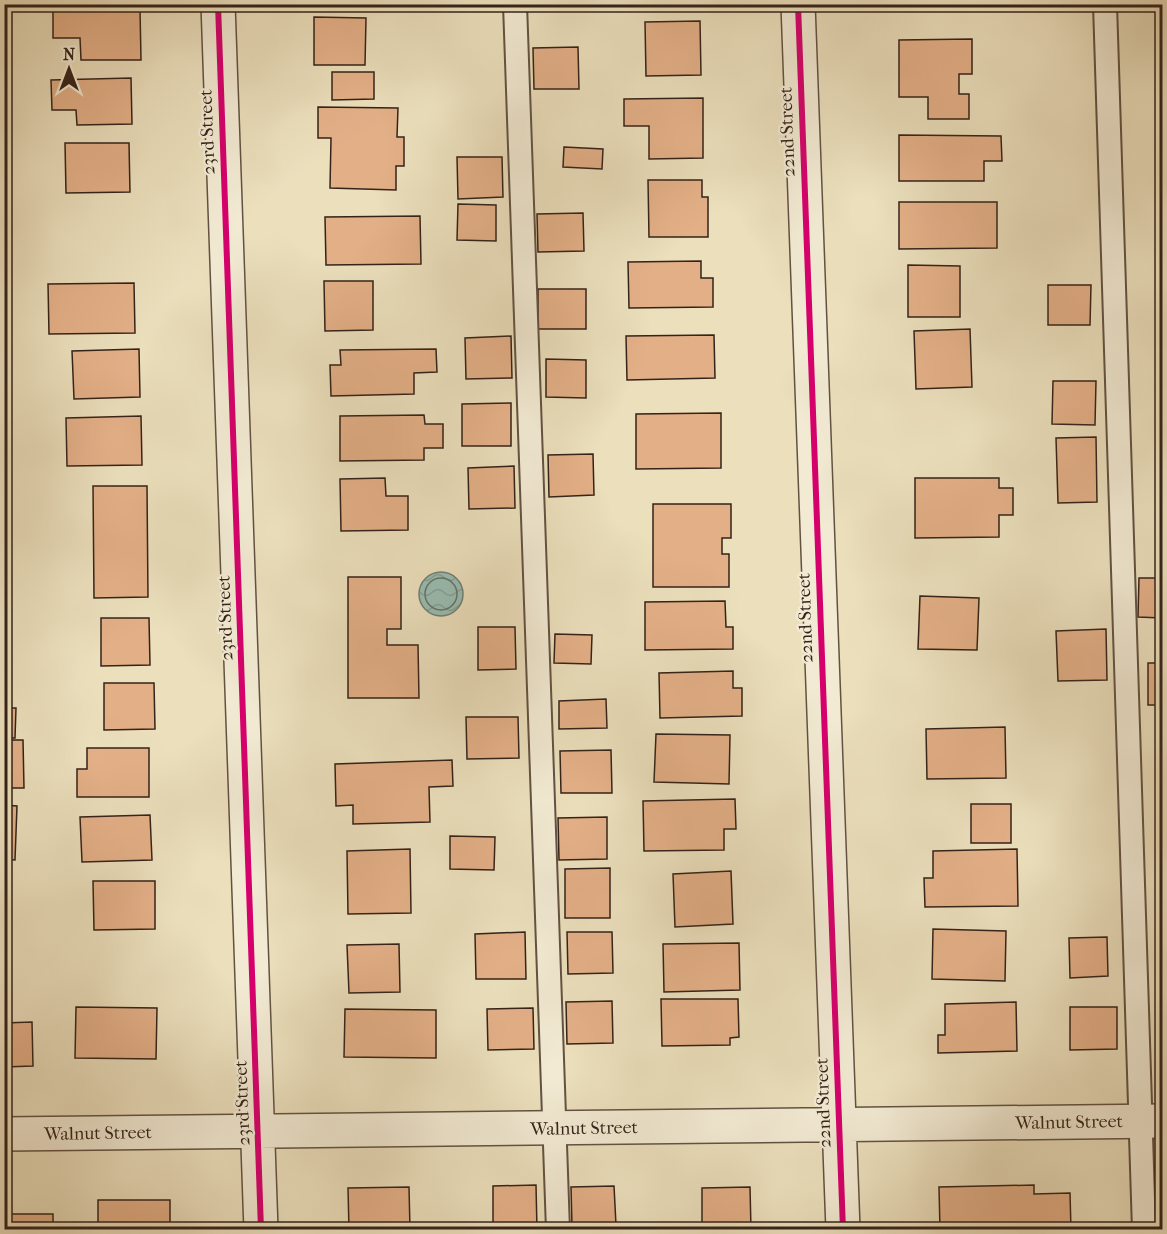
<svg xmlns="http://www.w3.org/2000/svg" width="1167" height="1234" viewBox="0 0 1167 1234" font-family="'IM FELL French Canon',serif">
  <defs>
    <pattern id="water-waves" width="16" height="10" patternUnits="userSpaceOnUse" patternTransform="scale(1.5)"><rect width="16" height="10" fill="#98bcb2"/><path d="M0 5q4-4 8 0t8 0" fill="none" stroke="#84a198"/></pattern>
  </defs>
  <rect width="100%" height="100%" fill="#ebdfbc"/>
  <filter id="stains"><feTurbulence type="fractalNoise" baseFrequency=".00333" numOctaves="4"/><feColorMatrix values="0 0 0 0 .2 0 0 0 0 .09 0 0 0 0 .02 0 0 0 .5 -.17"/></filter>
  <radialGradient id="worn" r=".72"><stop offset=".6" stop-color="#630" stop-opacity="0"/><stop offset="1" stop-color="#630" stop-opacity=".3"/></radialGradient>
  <path fill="url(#water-waves)" stroke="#707f75" stroke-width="1.5" d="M419 594a22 22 0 1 1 44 0a22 22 0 1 1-44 0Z"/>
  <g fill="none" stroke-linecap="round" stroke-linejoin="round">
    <path stroke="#667066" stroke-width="1.5" d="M425 594a16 16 0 1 1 32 0a16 16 0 1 1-32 0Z"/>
  </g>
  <path fill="#e3af87" stroke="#342319" stroke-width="1.5" d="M 900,4 L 956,4 L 956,10 L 900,11 Z
    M 140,10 L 141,60 L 81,60 L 80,38 L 53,38 L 53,11 Z
    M 314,17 L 366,18 L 365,65 L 314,65 Z
    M 700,21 L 701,75 L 646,76 L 645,22 Z
    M 4,26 L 7,26 L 7,68 L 4,68 Z
    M 972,39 L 972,74 L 959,74 L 959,94 L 969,94 L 969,119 L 928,119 L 928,97 L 899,97 L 899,40 Z
    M 578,47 L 579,89 L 534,89 L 533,48 Z
    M 332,72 L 374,72 L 374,99 L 332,100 Z
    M 131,78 L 132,124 L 77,125 L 76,110 L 52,110 L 51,80 Z
    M 703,98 L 703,158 L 649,159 L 649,126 L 624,126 L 624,99 Z
    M 318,107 L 398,108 L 397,137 L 404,137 L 404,166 L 396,166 L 396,190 L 330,188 L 331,138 L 318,138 Z
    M 899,135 L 1001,136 L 1002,161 L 984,161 L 984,181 L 899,181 Z
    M 65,143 L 129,143 L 130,192 L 66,193 Z
    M 564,147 L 603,149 L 602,169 L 563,167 Z
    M 457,157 L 502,157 L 503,197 L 458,199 Z
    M 648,180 L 702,180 L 702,197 L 708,197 L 708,237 L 649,237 Z
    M 899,202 L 997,202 L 997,248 L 899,249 Z
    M 458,204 L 496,205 L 496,241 L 457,240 Z
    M 583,213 L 584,251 L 538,252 L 537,214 Z
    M 420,216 L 421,264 L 326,265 L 325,217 Z
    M 4,250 L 10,250 L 10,292 L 4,292 Z
    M 701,261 L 701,278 L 713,278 L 713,307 L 629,308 L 628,262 Z
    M 908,265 L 960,266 L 960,317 L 908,317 Z
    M 324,281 L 373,281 L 373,330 L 325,331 Z
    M 134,283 L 135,333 L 49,334 L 48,284 Z
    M 1048,285 L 1091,285 L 1090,325 L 1048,325 Z
    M 538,289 L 586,289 L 586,329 L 538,329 Z
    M 970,329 L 972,387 L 916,389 L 914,331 Z
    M 714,335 L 715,378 L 627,380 L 626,336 Z
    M 511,336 L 512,378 L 466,379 L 465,338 Z
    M 4,344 L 10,344 L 9,388 L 4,388 Z
    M 139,349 L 140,397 L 74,399 L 72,351 Z
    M 436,349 L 437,372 L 414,373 L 414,394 L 331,396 L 330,365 L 341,365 L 340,350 Z
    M 546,359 L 586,360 L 586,398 L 546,397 Z
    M 1053,381 L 1096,381 L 1095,425 L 1052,424 Z
    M 511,403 L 511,446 L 462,446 L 462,404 Z
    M 721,413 L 721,468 L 636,469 L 636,414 Z
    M 424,415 L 425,424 L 443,424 L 443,448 L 424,448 L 424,460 L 340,461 L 340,416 Z
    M 141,416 L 142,465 L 67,466 L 66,418 Z
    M 1096,437 L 1097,502 L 1058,503 L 1056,438 Z
    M 593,454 L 594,495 L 549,497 L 548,455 Z
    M 514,466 L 515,508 L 469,509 L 468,468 Z
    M 385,478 L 386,496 L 408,496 L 408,530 L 341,531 L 340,479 Z
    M 915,478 L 999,478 L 999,488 L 1013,488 L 1013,515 L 999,515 L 999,537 L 915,538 Z
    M 93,486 L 147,486 L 148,597 L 94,598 Z
    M 653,504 L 731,504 L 731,538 L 722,538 L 722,554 L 729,554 L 729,587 L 653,587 Z
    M 348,577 L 401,577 L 401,629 L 387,629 L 387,645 L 418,645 L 419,698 L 348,698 Z
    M 1139,578 L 1162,578 L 1162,618 L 1138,617 Z
    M 920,596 L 979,598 L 977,650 L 918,649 Z
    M 725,601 L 726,627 L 733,627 L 733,649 L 645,650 L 645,602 Z
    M 101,618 L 149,618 L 150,665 L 101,666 Z
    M 478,627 L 515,627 L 516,669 L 478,670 Z
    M 1106,629 L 1107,680 L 1058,681 L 1056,631 Z
    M 555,634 L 592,635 L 591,664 L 554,663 Z
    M 1148,663 L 1162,663 L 1162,705 L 1148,705 Z
    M 733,671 L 733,688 L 742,688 L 742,716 L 660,718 L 659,673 Z
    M 104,683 L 154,683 L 155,729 L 104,730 Z
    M 606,699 L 607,728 L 559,729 L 559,701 Z
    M 4,708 L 16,708 L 15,738 L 4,738 Z
    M 466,717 L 518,717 L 519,758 L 467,759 Z
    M 1005,727 L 1006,778 L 927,779 L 926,729 Z
    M 656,734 L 730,735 L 729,784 L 654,782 Z
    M 4,740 L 23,740 L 24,788 L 4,788 Z
    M 87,748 L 149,748 L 149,797 L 77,797 L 77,769 L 87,769 Z
    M 611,750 L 612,793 L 561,793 L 560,751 Z
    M 452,760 L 453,786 L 429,787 L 430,822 L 353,824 L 353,805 L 336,806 L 335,764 Z
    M 735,799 L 736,829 L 724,829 L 724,850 L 644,851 L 643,801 Z
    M 971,804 L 1011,804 L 1011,843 L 971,843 Z
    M 4,805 L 17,806 L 15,860 L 4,859 Z
    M 150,815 L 152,860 L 82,862 L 80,817 Z
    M 607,817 L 607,859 L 559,860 L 558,818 Z
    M 450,836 L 495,837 L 494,870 L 450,869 Z
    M 410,849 L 411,913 L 348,914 L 347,851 Z
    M 1017,849 L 1018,906 L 925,907 L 924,878 L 933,878 L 933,851 Z
    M 610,868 L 610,918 L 565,918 L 565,869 Z
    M 731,871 L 733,924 L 675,927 L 673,874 Z
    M 93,881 L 155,881 L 155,929 L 94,930 Z
    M 933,929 L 1006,931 L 1005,981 L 932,979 Z
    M 525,932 L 526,979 L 476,979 L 475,934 Z
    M 567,932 L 612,932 L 613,973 L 568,974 Z
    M 1107,937 L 1108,976 L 1070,978 L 1069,938 Z
    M 739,943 L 740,990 L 664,992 L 663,944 Z
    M 399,944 L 400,992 L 349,993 L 347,945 Z
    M 661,999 L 738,999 L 739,1037 L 730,1038 L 730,1045 L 662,1046 Z
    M 612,1001 L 613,1043 L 567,1044 L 566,1002 Z
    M 1016,1002 L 1017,1051 L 938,1053 L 938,1035 L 945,1035 L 945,1004 Z
    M 76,1007 L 157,1008 L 156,1059 L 75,1058 Z
    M 1070,1007 L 1117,1007 L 1117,1049 L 1070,1050 Z
    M 533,1008 L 534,1049 L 488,1050 L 487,1009 Z
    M 345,1009 L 436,1010 L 436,1058 L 344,1057 Z
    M 32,1022 L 33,1066 L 4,1067 L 4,1023 Z
    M 536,1185 L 537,1230 L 493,1230 L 493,1186 Z
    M 1034,1185 L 1034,1194 L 1070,1193 L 1071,1230 L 940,1230 L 939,1187 Z
    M 614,1186 L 616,1225 L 572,1226 L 571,1187 Z
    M 409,1187 L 410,1230 L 349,1230 L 348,1188 Z
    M 750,1187 L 751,1230 L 702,1230 L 702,1188 Z
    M 98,1200 L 170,1200 L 170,1230 L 98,1230 Z
    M 4,1214 L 53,1214 L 53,1230 L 4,1230 Z"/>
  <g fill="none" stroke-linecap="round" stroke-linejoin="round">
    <defs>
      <path id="lane" d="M 515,4 L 558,1230
        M 1105,4 L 1144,1230"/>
      <path id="street" d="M 218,4 L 261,1230
        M 798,4 L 843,1230
        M 4,1134 L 1162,1121"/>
    </defs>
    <use href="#lane" stroke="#625242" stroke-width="26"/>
    <use href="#street" stroke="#625242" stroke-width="36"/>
    <use href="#lane" stroke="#f2ead3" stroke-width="22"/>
    <use href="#street" stroke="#f2ead3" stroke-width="33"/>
    <defs>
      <path id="cycleway" d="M 218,4 L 261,1230
        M 798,4 L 843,1230"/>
    </defs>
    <use href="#cycleway" stroke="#f2ead3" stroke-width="10"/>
    <use href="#cycleway" stroke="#d6006c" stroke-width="6"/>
  </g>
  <g text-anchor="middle" stroke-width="4.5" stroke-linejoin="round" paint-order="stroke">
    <g font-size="18" fill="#342319" stroke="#f2ead3">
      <text transform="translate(207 132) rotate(-92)" y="6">23rd Street</text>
      <text transform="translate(787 132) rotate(-92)" y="6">22nd Street</text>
      <text transform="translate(225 618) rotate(-92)" y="6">23rd Street</text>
      <text transform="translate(805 618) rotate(-92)" y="6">22nd Street</text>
      <text transform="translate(242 1103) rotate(-92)" y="6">23rd Street</text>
      <text transform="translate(823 1103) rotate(-92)" y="6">22nd Street</text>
      <text transform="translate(1069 1122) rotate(-1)" y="6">Walnut Street</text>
      <text transform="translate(584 1128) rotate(-1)" y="6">Walnut Street</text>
      <text transform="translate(98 1133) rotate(-1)" y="6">Walnut Street</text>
    </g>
  </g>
  <rect width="1167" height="1234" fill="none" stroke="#ebdfbc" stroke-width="24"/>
  <rect x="6" y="6" width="1155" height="1222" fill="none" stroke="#342319" stroke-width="3"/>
  <rect x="12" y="12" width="1143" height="1210" fill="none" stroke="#342319" stroke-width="1.5"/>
  <g transform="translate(69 69)" stroke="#f2ead3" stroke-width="4.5" paint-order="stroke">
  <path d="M0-4.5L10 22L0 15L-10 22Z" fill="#342319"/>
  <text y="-9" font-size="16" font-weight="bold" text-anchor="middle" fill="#342319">N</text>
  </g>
  <rect width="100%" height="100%" filter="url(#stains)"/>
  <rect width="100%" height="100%" fill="url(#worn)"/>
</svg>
